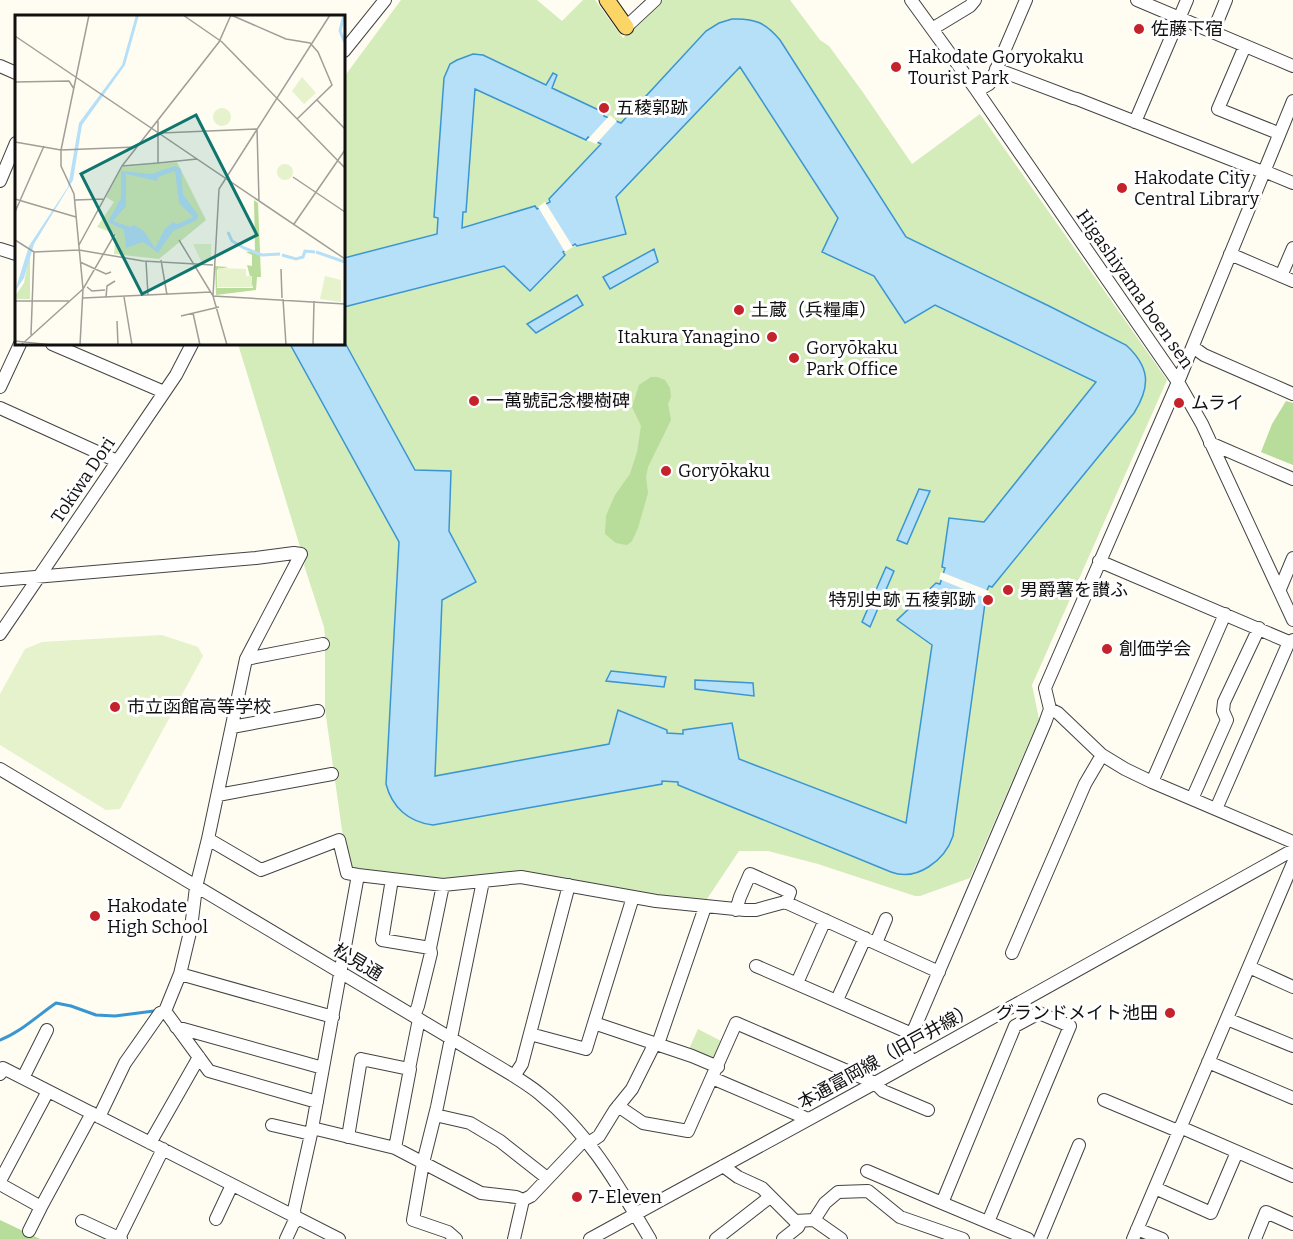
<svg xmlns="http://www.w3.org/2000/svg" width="1293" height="1239" viewBox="0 0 1293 1239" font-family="Bitter,'Noto Sans JP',serif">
  <rect width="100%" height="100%" fill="#fffcf2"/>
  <path fill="#d4ebba" d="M 401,0 L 537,0 L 562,21 L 583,0 L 595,0 L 623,38 L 663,0 L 790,0 L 820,40 L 829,46 L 862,91 L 912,164 L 980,114 L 1167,380 L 1032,685 L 1039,719 L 970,878 L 920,896 L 915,896 L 818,864 L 768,851 L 739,851 L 705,902 L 691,901 L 520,872 L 438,881 L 351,868 L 342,830 L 325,709 L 325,636 L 324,627 L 304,565 L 305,563 L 238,344 L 344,344 L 344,77 Z
    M 698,1029 L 723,1042 L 717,1056 L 712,1058 L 689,1049 Z"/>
  <path fill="#b8dc99" d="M 651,377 L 657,377 L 665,380 L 670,388 L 671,397 L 668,404 L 671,420 L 648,467 L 646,477 L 648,493 L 638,528 L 632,541 L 627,545 L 616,543 L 605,534 L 606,516 L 615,495 L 630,474 L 637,452 L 641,426 L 632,407 L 639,385 Z
    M 1286,401 L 1293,403 L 1293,465 L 1261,452 L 1272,424 Z
    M 0,1220 L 40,1239 L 0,1239 Z"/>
  <path fill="#e5f2cc" d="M 162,635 L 198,647 L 203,656 L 120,809 L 106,810 L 0,745 L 0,694 L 25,649 L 42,642 Z"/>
  <path fill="#b6dff8" stroke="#3a96d1" stroke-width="1.5" fill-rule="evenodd" d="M 732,19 C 755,18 766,23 780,40 L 906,237 L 1049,306 L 1126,345 C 1150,367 1151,386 1134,413 L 992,587 L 989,586 L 982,601 L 985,603 L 953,836 C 945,860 917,882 891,872 L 678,785 L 678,782 L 662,781 L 662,784 L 433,825 C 408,822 392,807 386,784 L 399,542 L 290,344 L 344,344 L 344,341 L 415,470 L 451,471 L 449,531 L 476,582 L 442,600 L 435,776 L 609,744 L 618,710 L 667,730 L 667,733 L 683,734 L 683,730 L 732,723 L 739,759 L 906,823 L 932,645 L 897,620 L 936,583 L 940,584 L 945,568 L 942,567 L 949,518 L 984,522 L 1096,382 L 935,305 L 905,323 L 874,276 L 822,252 L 838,218 L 740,67 L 616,197 L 626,234 L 577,246 L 575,244 L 563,252 L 565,255 L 530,291 L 504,266 L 344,307 L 344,258 L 437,234 L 438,218 L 434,217 L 444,78 L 450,64 L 457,60 L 473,54 L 483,55 L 546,85 L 553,73 L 557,75 L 552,88 L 605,113 L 604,116 L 621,123 L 706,31 L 719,23 ZM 475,89 L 586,140 L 588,137 L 601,144 L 549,199 L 550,202 L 537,209 L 535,206 L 462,228 L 463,212 L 466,212 Z
    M 654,249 L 658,262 L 610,289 L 603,277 Z
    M 577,295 L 583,305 L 536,333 L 527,324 Z
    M 919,489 L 930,491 L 907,544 L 897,540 Z
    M 886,567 L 894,571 L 870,627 L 862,622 Z
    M 611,671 L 666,677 L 664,687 L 606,681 Z
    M 695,680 L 753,683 L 754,696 L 695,689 Z"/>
  <path fill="#fffcf2" d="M 610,115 L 617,121 L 596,144 L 589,141 L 587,140 Z
    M 545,202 L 573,247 L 565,252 L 538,207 Z
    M 941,572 L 989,591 L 986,598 L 939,579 Z"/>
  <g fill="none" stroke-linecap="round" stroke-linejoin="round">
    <path stroke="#3a96d1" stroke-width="3" d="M 0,1040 C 21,1032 37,1016 56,1003 L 71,1006 L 96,1015 L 115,1016 L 154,1011"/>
    <defs>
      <path id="minor" d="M 911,0 L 977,91 L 1178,382 L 1202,424 L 1293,620
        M 1137,0 L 1293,66
        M 626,27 L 655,0
        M 932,29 L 970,6 L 975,0
        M 1213,32 L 1226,0
        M 1245,46 L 1218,109 L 1273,131
        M 344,51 L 385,0
        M 0,66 L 16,73
        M 996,69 L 1073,98 L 1077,99 L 1263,172
        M 977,91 L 989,84 L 993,77 L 1026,0
        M 1293,101 L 1178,382 L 1045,688 L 1050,709 L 1058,713 L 1102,755 L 1125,769 L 1152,782 L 1293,842
        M 1135,122 L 1187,0
        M 1264,171 L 1293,183
        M 0,181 L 16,143
        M 0,249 L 16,254
        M 1230,254 L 1293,281
        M 1281,276 L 1293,248
        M 52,344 L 164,392
        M 1193,347 L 1204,355 L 1293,394
        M 0,387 L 20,344
        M 0,408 L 117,461
        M 1210,443 L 1293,479
        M 1099,561 L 1289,642 L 1293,640
        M 0,580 L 256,558 L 294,553 L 301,554 L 246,659 L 208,839 L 196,887 L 191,928 L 180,974 L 165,1011 L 160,1013 L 125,1063 L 99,1117
        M 1280,589 L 1293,558
        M 0,634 L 176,375 L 192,344
        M 246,659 L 323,644
        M 232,727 L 318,711
        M 0,769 L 514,1076 C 523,1082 533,1088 541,1095 C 589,1133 619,1187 650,1239
        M 1152,782 L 1225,614
        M 218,795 L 332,774
        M 1192,799 L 1227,720 L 1223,711 L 1224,702 L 1259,628
        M 1216,809 L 1289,642
        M 208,839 L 261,870 L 339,840 L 347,873 L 358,875 L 443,885 L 521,877 L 656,901 L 745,910 L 756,910 L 785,902 L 939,972
        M 392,879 L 382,940 L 430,948
        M 633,897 L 594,1023 L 692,1056 L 718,1067
        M 736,910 L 740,897 L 750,874 L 790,892 L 786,903
        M 876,943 L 886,919
        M 1012,953 L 1085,784 L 1102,755
        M 756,966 L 912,1034
        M 1249,967 L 1293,987
        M 180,974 L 333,1017
        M 797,983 L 825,920
        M 837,1000 L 865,938
        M 165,1011 L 209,1071 L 317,1102
        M 414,1016 L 418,1006 L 431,953 L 430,948 L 443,885
        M 1227,1019 L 1293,1046
        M 176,1027 L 323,1068
        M 530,1034 L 586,1049 L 594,1023
        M 658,1044 L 705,907
        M 911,1062 L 906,1051 L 912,1034 L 1045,723 L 1050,709
        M 1208,1062 L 1293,1098
        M 409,1069 L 419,1019
        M 0,1074 L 3,1068 L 339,1239
        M 514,1076 L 522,1064 L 569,885
        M 23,1078 L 47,1030
        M 712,1078 L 808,1119
        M 1104,1100 L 1178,1131
        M 618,1106 L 643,1123 L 688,1131 L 736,1023 L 875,1083 L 883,1091 L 928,1110
        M 435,1115 L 470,1123 L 500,1141 L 547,1178
        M 272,1125 L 311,1134
        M 1180,1127 L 1293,1176
        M 312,1128 L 395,1148 L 481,1193 L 516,1197 L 523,1200 L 531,1196 L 585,1139
        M 348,1137 L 361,1059 L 409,1069 L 410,1069 L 395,1148
        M 150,1143 L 199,1057
        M 589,1143 L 599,1136 L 615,1110 L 632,1089 L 655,1043
        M 723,1166 L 738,1177 L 762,1188 L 795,1221 L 814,1220 L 841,1239
        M 867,1171 L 942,1203
        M 0,1181 L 48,1091
        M 0,1184 L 41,1207 L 92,1113
        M 1155,1188 L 1211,1213 L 1237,1152
        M 295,1217 L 294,1210 L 311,1134 L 358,875
        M 216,1219 L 232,1185
        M 814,1220 L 825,1203 L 838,1192 L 868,1191 L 900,1217 L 963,1239
        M 82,1221 L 121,1239
        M 988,1222 L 1070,1026 L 1039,1013 L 1015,1026 L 942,1203 L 1028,1239
        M 1137,1229 L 1162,1239
        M 29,1231 L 41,1207
        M 119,1238 L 163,1149
        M 286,1239 L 293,1224 L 298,1219
        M 456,1239 L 448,1232 L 413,1220 L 423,1163 L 437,1107 L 483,881
        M 514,1239 L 523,1200
        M 590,1239 L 875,1083 L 1293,850
        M 716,1239 L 770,1197
        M 783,1239 L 798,1227 L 801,1221
        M 1040,1239 L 1079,1145
        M 1133,1239 L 1293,863
        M 1255,1239 L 1266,1212 L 1293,1224"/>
      <path id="major" d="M 607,0 L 626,27"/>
    </defs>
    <use href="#minor" stroke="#434343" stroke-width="14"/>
    <use href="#major" stroke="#212121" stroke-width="17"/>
    <use href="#minor" stroke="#fff" stroke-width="12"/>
    <use href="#major" stroke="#fbd666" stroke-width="15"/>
  </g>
  <g fill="#c5232b" stroke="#fff" stroke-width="2">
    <circle cx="1139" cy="29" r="6"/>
    <circle cx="896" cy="67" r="6"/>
    <circle cx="604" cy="108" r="6"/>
    <circle cx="1122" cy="188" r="6"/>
    <circle cx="739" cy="310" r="6"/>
    <circle cx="772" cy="337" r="6"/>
    <circle cx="794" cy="358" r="6"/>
    <circle cx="474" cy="401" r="6"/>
    <circle cx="1179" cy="403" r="6"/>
    <circle cx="666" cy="471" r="6"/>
    <circle cx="1008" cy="590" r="6"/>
    <circle cx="988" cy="600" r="6"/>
    <circle cx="1107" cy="649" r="6"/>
    <circle cx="115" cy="707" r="6"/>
    <circle cx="95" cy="916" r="6"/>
    <circle cx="1170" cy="1013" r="6"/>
    <circle cx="577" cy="1197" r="6"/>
  </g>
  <g text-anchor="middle" stroke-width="6" stroke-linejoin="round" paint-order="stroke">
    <g font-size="18" fill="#101010" stroke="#fff" text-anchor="start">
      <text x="1151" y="35">佐藤下宿</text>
      <text x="908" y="63">Hakodate Goryokaku<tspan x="908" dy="21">Tourist Park</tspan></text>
      <text x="616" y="114">五稜郭跡</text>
      <text x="1134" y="184">Hakodate City<tspan x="1134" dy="21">Central Library</tspan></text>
      <text x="751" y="316">土蔵（兵糧庫）</text>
      <text x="760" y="343" text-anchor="end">Itakura Yanagino</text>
      <text x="806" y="354">Goryōkaku<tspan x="806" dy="21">Park Office</tspan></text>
      <text x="486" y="407">一萬號記念櫻樹碑</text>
      <text x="1191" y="409">ムライ</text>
      <text x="678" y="477">Goryōkaku</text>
      <text x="1020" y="596">男爵薯を讃ふ</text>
      <text x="976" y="606" text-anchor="end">特別史跡 五稜郭跡</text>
      <text x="1119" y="655">創価学会</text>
      <text x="127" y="713">市立函館高等学校</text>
      <text x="107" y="912">Hakodate<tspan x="107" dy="21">High School</tspan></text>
      <text x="1158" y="1019" text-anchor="end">グランドメイト池田</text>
      <text x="589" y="1203">7-Eleven</text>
    </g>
    <g font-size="18" fill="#101010" stroke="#fff">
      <text transform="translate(1135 289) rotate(55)" y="6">Higashiyama boen sen</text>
      <text transform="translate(83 480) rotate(-56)" y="6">Tokiwa Dori</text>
      <text transform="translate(358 962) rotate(31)" y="6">松見通</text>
      <text transform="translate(886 1056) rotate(-29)" y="6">本通富岡線（旧戸井線）</text>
    </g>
  </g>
  <g transform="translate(15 15)">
    <rect width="330" height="330" fill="#fffcf2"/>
    <path d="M 162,147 L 191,205 L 144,244 L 99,239 L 101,219 L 82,212 L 99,187 L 91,182 L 107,152 ZM 15,237 L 15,284 L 2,284 L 1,280 L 9,268 Z" fill="#d4ebba"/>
    <path d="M 239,185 L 243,188 L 246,262 L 242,262 L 241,275 L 201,280 L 200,251 L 213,252 L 202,255 L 202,273 L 238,273 L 232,250 L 237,251 L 237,240 L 231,237 L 240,236 Z" fill="#b8dc99"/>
    <path d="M 287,62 L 301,78 L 289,89 L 277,76 ZM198 102a9 9 0 1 1 18 0a9 9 0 1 1-18 0ZM262 157a8 8 0 1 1 16 0a8 8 0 1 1-16 0ZM 196,229 L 196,246 L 186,246 L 178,229 ZM 203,253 L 231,254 L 231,261 L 237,261 L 237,272 L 202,272 ZM 310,261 L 326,265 L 326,287 L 305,284 Z" fill="#e5f2cc"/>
    <path d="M 121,0 L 124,0 L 110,50 L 67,110 L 58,165 L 19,229 L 9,263 L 0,276 L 14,231 L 53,172 L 64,108 L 107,50 ZM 160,151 L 166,154 L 168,179 L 183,200 L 182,205 L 158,216 L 143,238 L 128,227 L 111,233 L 109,215 L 93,207 L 106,183 L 106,156 L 136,159 ZM 160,156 L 164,188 L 178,202 L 162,209 L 158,207 L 149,215 L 140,233 L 129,216 L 119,210 L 116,212 L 98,206 L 111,191 L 111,159 L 142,166 L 143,162 Z" fill="#b6dff8" fill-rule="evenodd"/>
    <path fill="none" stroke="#b6dff8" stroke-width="3" d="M 329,0 L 325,16 L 330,28M 213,217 L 217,226 L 229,233 L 247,240 L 265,239M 301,237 L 330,247M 267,240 L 281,244 L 288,242 L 290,236 L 300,237"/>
    <path fill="none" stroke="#9f9e98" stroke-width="1.5" d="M 168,0 L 207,27 L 330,153M 216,0 L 271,24 L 295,28 L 303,37 L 317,70 L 282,104M 0,21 L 330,244M 0,67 L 54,66 L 59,74M 302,85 L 330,114M 146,118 L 242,114 L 244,186M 0,127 L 46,135M 46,135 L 74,0M 143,148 L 182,144M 107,151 L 143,148 L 143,106M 278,162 L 330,197M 0,184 L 61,202M 60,185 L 89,184M 0,197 L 29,131M 279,209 L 330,135M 0,225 L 19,237 L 64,235 L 128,246 L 198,250M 164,225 L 198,281 L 330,289M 64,230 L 107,151 L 204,27 L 216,0M 146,245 L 152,280M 131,246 L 133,280M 65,247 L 91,259 L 96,257M 266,254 L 267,283M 72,272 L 77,276 L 90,275M 91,282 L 92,271 L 100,266M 109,282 L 117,330M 68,283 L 196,277M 268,284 L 271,330M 0,286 L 54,286M 178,298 L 185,330M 166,301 L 204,292M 102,306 L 103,330M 16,320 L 19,237M 0,326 L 37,330M 6,330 L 68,274 L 59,179 L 46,151 L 46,135 L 121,132M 65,330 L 68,274 L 100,219M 212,330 L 198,281 L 204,174 L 315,0M 298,330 L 299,286M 329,330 L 330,266"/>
    <path fill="#0f766e" fill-opacity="0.15" stroke="#0f766e" stroke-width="3" d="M 181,100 L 242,220 L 127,279 L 66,159 Z"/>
    <rect width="330" height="330" fill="none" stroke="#101010" stroke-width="3"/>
  </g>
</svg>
